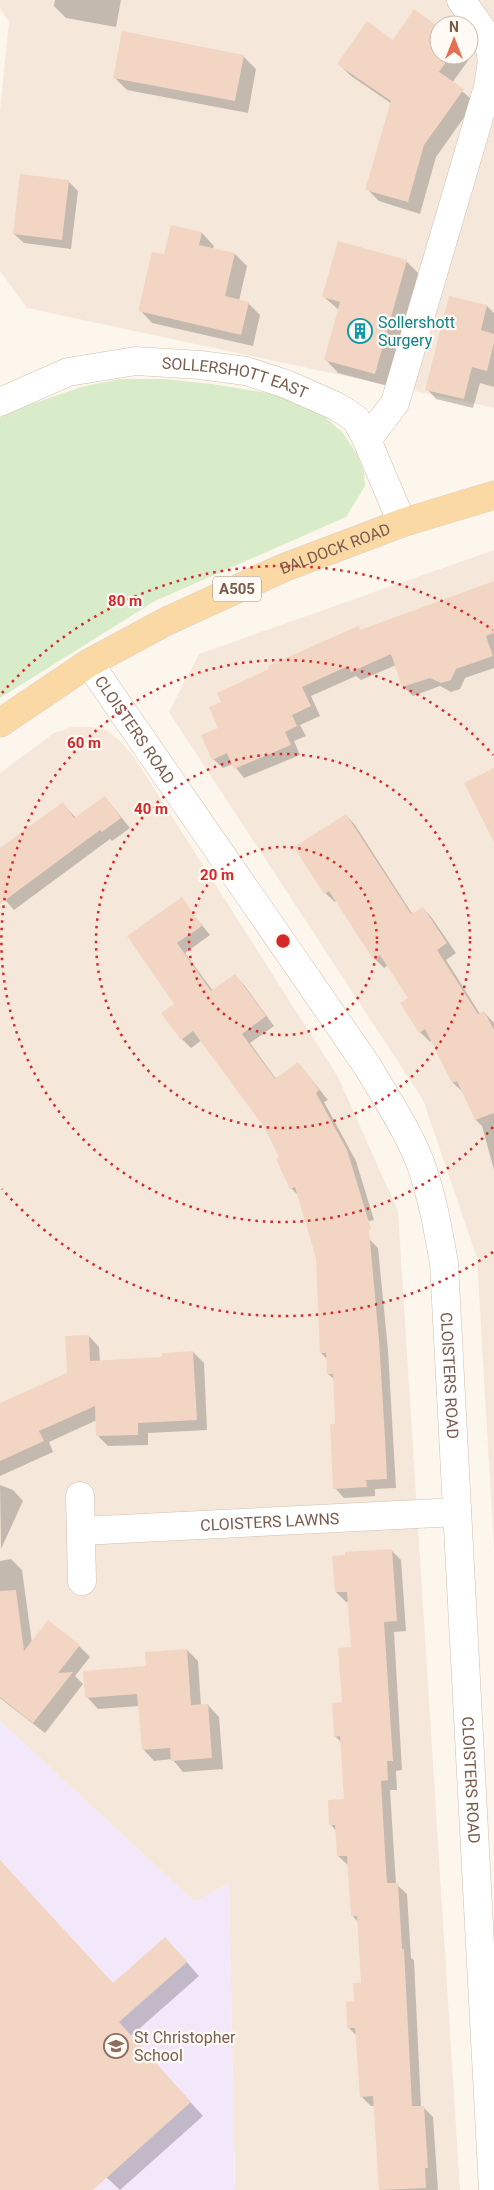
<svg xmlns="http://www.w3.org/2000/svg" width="494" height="2190" viewBox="0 0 494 2190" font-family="Roboto,sans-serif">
  <rect width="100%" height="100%" fill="#fdf6ec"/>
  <path fill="#f5e8da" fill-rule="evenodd" d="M 0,0 L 494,0 L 494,408 L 27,308 L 0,271 L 0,111 L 9,22 L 0,8 ZM 439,25 L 469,25 L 469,55 L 439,55 Z
    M 494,550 L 494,1549 L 477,1258 L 423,1100 L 169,712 L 199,654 Z
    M 72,727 L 91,727 L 106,730 L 120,741 L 134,757 L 338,1077 L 398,1211 L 460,2190 L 235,2190 L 229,1883 L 195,1902 L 0,1721 L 0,773 L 54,733 Z"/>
  <path fill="#f3e8fa" d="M 0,1721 L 195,1902 L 229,1883 L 235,2190 L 0,2190 Z"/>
  <path fill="#d8ecc9" d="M 120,379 L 164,379 L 212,384 L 267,393 L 306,405 L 325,417 L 343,433 L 357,454 L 364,472 L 365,486 L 346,517 L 155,601 L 0,698 L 0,418 L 9,412 L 81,387 Z"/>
  <path fill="#0003" d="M 55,0 L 121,0 L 116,27 L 66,18 L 54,6 Z
    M 439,28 L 439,55 L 469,55 L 469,52 L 472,55 L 452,83 L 475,102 L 436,157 L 420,214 L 379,201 L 367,189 L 392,104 L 351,76 L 339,64 L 393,41 Z
    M 243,56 L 256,69 L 248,113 L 127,90 L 114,77 Z
    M 68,181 L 78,191 L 71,249 L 24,243 L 14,234 Z
    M 172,226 L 202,233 L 214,246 L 213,249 L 235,254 L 247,266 L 239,301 L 248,303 L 260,315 L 253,346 L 152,323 L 140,310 L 165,256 Z
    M 406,261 L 419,274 L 388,386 L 338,373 L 326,360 L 339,310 L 324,297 Z
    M 487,306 L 494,313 L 494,387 L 480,383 L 473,408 L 436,399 L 427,389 Z
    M 494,585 L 494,668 L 465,678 L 460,689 L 451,692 L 440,686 L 413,696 L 403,686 L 396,665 L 361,680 L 356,676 L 311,696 L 320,716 L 300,725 L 306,736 L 294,741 L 300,755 L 244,778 L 233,764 L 223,768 L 213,759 L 220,728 L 360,631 Z
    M 105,797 L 130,828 L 112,841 L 110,839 L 14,910 L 0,894 L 0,850 L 63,804 L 76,818 Z
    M 346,815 L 355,825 L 413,915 L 423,908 L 432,918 L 456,953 L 446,960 L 480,1014 L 484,1012 L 494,1023 L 494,1170 L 482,1126 L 476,1120 L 463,1092 L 453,1083 L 432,1040 L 430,1042 L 420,1032 L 410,999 L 388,965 L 384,968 L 374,958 L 337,901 L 335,902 L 325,893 Z
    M 181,899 L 210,935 L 185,953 L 213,991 L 235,976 L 244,985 L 274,1026 L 250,1043 L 276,1079 L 298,1063 L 328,1100 L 324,1102 L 356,1161 L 374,1220 L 316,1234 L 298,1195 L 291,1188 L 280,1158 L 265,1126 L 202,1040 L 191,1048 L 182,1039 L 176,1004 L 129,937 Z
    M 369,1239 L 378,1248 L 388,1350 L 396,1488 L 375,1489 L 375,1496 L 344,1498 L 335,1488 L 336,1425 L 334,1379 L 328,1374 L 328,1360 L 321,1353 Z
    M 89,1336 L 99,1347 L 100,1362 L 163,1358 L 193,1352 L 204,1363 L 207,1430 L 148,1433 L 148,1445 L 108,1446 L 98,1436 L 97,1420 L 49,1442 L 53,1452 L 0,1476 L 0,1404 L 68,1373 Z
    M 0,1485 L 13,1490 L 23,1501 L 1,1549 Z
    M 391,1550 L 401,1560 L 406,1631 L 394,1632 L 402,1770 L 396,1771 L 397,1790 L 390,1790 L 396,1884 L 407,1894 L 411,1958 L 414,1960 L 421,2107 L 423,2107 L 433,2117 L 438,2190 L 380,2190 L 375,2106 L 371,2106 L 361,2096 L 357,2036 L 349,2028 L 362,1984 L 358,1922 L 352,1915 L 348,1865 L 338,1856 L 336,1831 L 331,1825 L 346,1801 L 341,1742 L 335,1736 L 353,1648 L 349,1602 L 346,1602 L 336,1592 Z
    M 11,1559 L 22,1570 L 32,1643 L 79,1646 L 90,1657 L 75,1676 L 83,1684 L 45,1733 L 0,1698 L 0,1561 Z
    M 187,1650 L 198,1661 L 201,1706 L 208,1705 L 219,1717 L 223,1769 L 183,1772 L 172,1759 L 154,1761 L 143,1749 L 139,1706 L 98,1709 L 87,1697 Z
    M 0,1862 L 113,1985 L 178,1952 L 199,1976 L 131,2036 L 203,2116 L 120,2190 L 106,2177 L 92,2190 L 0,2190 Z"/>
  <path fill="#f3d5c3" d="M 414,9 L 439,27 L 439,55 L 451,55 L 439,72 L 464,89 L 424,145 L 408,202 L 365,190 L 391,101 L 337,64 L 367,21 L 393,40 Z
    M 122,31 L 244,55 L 235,101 L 113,78 Z
    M 20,174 L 69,180 L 62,240 L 13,234 Z
    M 171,225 L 202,232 L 199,245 L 235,253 L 225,296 L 249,302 L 241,335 L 138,311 L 152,252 L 164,254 Z
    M 338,241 L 407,260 L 375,374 L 324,360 L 340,302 L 322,297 Z
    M 449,296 L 487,305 L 481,330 L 494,334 L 494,343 L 487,371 L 472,367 L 464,399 L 425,390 Z
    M 494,581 L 494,633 L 486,636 L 493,656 L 456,669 L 451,680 L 441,683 L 430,678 L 402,687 L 391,654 L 351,672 L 348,666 L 302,687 L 311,706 L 292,715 L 297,726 L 285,732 L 291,745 L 234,769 L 227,753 L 212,760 L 201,735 L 218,728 L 209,707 L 221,702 L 217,693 L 269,669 L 268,666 L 358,626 L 360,630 Z
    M 494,768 L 494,842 L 464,783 Z
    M 105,796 L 121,818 L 102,832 L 100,830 L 0,904 L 0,848 L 63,802 L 74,818 Z
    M 346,814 L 411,914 L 423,907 L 447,943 L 437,950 L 478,1014 L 484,1011 L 494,1030 L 494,1113 L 475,1120 L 457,1081 L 452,1083 L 425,1029 L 419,1033 L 400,1003 L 408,998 L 380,955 L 373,959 L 329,891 L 324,894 L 294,847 Z
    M 182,897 L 202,926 L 177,943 L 211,991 L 235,974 L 266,1016 L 242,1034 L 275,1079 L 298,1062 L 319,1090 L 316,1093 L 347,1150 L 371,1229 L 369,1230 L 379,1340 L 385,1438 L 387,1479 L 366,1480 L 367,1487 L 333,1489 L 330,1424 L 335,1424 L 333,1374 L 327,1374 L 326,1353 L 320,1353 L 316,1258 L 295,1187 L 290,1189 L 276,1159 L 279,1157 L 264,1127 L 193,1031 L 181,1040 L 161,1013 L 174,1004 L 127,936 Z
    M 89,1335 L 90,1361 L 162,1357 L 162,1353 L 193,1351 L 197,1420 L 138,1423 L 138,1435 L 96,1436 L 95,1406 L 39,1431 L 44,1441 L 0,1461 L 0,1403 L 67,1373 L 65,1336 Z
    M 392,1549 L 397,1621 L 384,1622 L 393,1761 L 387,1761 L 388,1780 L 381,1781 L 385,1853 L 387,1883 L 398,1883 L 402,1949 L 404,1949 L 412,2106 L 424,2106 L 428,2168 L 425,2168 L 426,2188 L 379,2190 L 373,2096 L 360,2097 L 355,2028 L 347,2028 L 346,2002 L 354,2001 L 353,1983 L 361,1983 L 357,1916 L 351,1916 L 347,1856 L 337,1856 L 335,1825 L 329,1825 L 328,1800 L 344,1799 L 340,1736 L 334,1737 L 332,1703 L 342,1702 L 338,1648 L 351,1647 L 347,1592 L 335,1592 L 332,1556 L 345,1555 L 345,1552 Z
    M 16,1590 L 24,1651 L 48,1620 L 80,1645 L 58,1673 L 73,1672 L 33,1723 L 0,1697 L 0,1591 Z
    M 187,1649 L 191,1705 L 208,1704 L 212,1758 L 171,1761 L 170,1748 L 142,1750 L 137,1694 L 85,1698 L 83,1671 L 146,1666 L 145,1652 Z
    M 0,1860 L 113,1983 L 165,1937 L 187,1962 L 119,2022 L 191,2102 L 93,2190 L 0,2190 Z"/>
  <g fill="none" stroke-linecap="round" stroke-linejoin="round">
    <defs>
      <g id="minor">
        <path id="s1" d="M 0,402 L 68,372 L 136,361 L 200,365 L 246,371 L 286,384 L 338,407 L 356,419 L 367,440 L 402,523"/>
        <path d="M 367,440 L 395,403 L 488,87 L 492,61 L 488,38 L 461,0"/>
        <path id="s2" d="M 89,663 L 368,1067 C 386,1098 407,1129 420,1162 C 432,1195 438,1229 444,1263 L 493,2190"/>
        <path d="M 80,1496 L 82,1581"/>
        <path id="s3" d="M 81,1531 L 457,1512"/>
      </g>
      <g id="major">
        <path id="s4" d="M 0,723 L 89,663 L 167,621 L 283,568 L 402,523 L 494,495"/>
      </g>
    </defs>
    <use href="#minor" stroke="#d1beb0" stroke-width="29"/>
    <use href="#major" stroke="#dad1cd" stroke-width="29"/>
    <use href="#minor" stroke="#fff" stroke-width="28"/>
    <use href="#major" stroke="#fbd9a5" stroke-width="28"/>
  </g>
  <g fill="none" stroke="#d62828" stroke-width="2.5" stroke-dasharray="2.5 5">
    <circle cx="283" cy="941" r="94"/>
    <circle cx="283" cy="941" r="187"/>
    <path d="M493 1127A281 281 0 1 1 493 755"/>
    <path d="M493 1252A375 375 0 0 1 2 1189M2 693A375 375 0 0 1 493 630"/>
  </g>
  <defs>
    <symbol id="building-ring" viewBox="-11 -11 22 22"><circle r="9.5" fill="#fffaf3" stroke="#0f9aa8" stroke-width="1.5"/><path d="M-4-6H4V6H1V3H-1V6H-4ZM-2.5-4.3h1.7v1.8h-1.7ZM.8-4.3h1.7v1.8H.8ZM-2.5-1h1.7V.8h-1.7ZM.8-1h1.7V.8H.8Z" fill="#0f9aa8"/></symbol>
    <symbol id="school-ring" viewBox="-11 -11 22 22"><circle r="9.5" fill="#fffaf3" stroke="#8d6e63" stroke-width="1.5"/><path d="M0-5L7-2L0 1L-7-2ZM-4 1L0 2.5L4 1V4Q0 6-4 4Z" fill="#8d6e63"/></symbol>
  </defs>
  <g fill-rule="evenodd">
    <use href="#building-ring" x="346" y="317" width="28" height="28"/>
    <use href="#school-ring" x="102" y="2032" width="28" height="28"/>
  </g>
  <g text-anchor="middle" stroke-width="4.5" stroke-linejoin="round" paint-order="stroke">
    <rect fill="#fffaf3" stroke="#a28b7f" stroke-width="1" x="213" y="576.5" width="48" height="25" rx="4"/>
    <g font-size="15" font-weight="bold" fill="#7a5c4d">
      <text x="237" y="594">A505</text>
    </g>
    <g font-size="16" fill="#0d838f" stroke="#fffaf3" text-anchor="start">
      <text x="378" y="328">Sollershott<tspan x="378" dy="18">Surgery</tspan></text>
    </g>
    <g font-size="16" fill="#7a5c4d" stroke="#fffaf3">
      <text dy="6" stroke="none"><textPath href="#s1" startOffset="244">SOLLERSHOTT EAST</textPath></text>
      <text dy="6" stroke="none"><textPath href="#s4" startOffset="379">BALDOCK ROAD</textPath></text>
      <text dy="6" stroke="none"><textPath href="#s2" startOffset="81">CLOISTERS ROAD</textPath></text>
      <text dy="6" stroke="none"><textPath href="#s2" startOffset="816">CLOISTERS ROAD</textPath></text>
      <text dy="6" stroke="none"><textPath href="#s3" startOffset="189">CLOISTERS LAWNS</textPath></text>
      <text dy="6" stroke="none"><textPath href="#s2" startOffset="1221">CLOISTERS ROAD</textPath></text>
    </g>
    <g font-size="16" fill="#785e54" stroke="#fffaf3" text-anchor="start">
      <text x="134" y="2043">St Christopher<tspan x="134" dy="18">School</tspan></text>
    </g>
  </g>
  <circle cx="283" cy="941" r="8" fill="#d62828" stroke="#fffaf3" stroke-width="2.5"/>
  <g font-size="15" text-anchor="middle" font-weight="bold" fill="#d62828" stroke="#fffaf3" stroke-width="4.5" stroke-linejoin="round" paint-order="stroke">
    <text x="125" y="606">80 m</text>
    <text x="84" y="748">60 m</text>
    <text x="151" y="814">40 m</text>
    <text x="217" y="880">20 m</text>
  </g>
  <g transform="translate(454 40)"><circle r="24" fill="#fffaf3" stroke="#cabbb1"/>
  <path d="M0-4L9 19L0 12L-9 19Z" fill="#e76f51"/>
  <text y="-8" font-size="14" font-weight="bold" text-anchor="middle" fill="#7a5c4d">N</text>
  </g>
</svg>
